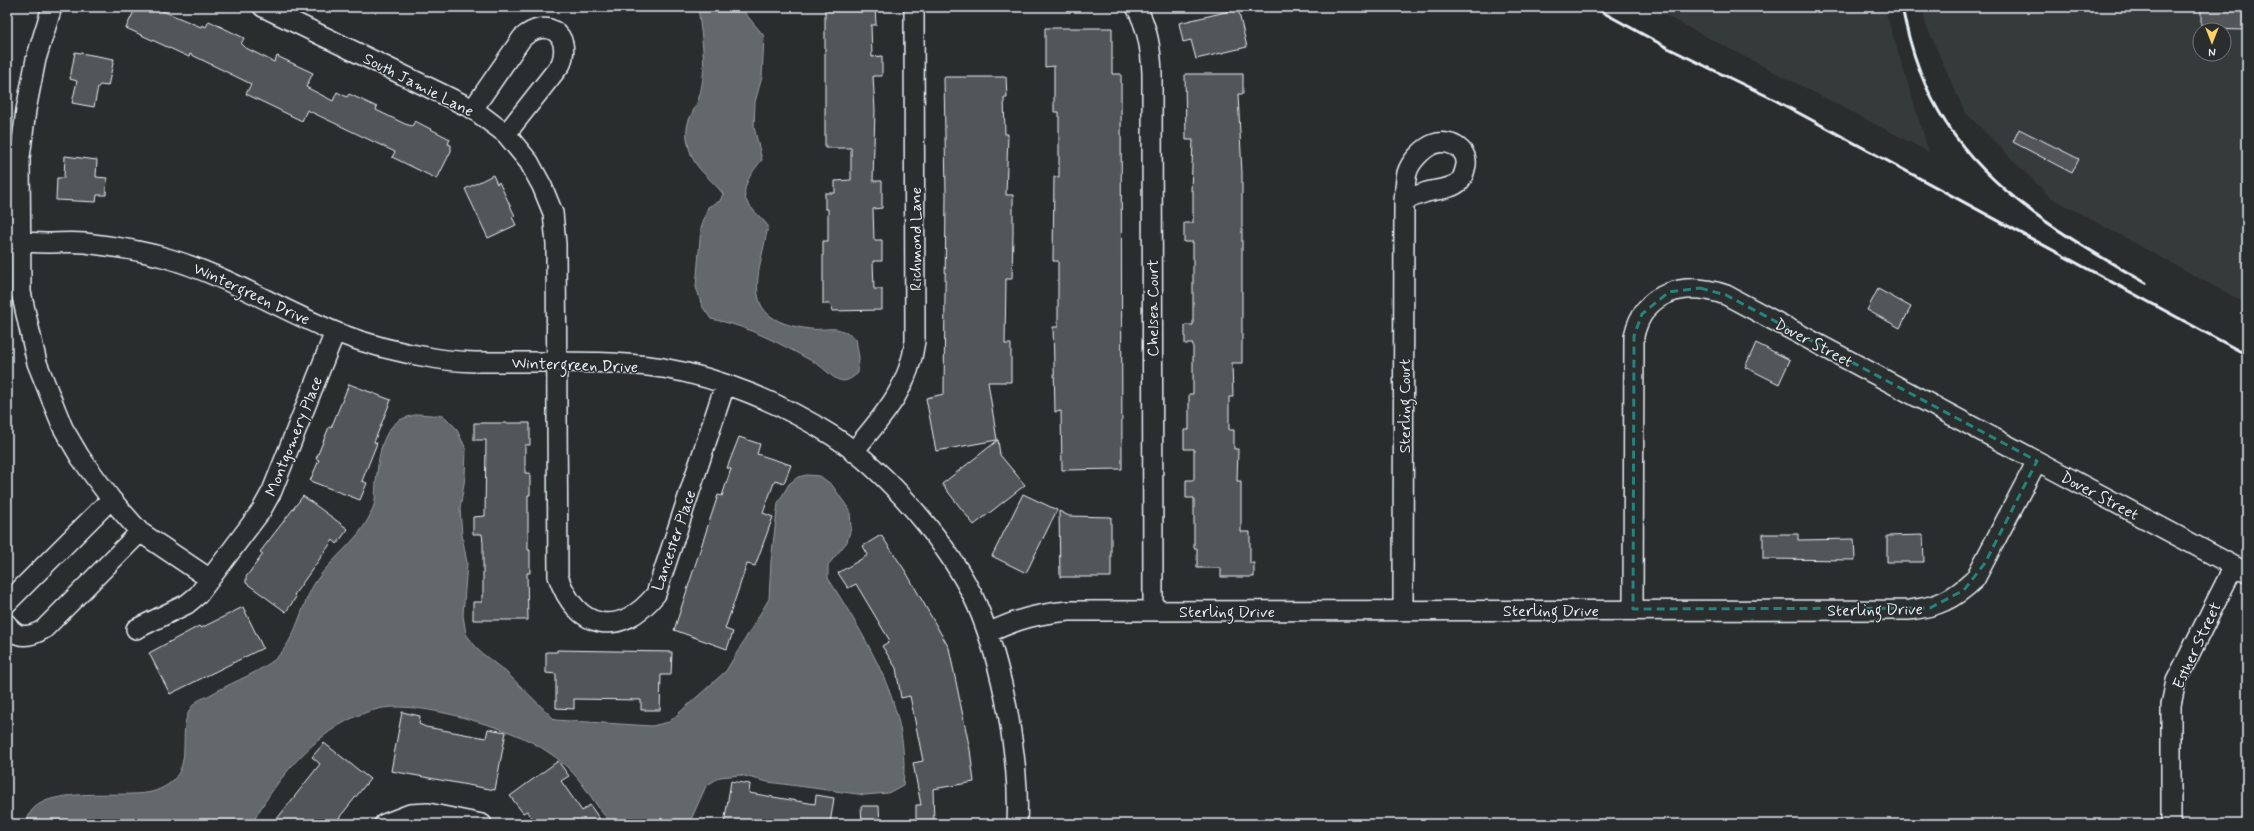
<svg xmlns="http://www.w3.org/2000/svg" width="2254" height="831" viewBox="0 0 2254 831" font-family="Mynerve,sans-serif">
  <rect width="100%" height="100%" fill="#2a2d2e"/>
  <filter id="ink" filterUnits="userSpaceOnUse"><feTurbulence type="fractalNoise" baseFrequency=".025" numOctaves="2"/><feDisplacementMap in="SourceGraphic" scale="8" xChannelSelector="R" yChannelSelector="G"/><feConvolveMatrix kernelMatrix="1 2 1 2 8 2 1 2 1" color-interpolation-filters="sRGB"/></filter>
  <g filter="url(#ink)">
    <path fill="#363a3b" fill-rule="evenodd" d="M 1649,7 L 1884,7 L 1929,152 Z
      M 1923,7 L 2247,7 L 2247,304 L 2050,197 L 1965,112 L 1925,23 ZM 2200,30 L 2224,30 L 2224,54 L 2200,54 Z"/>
    <path fill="#63686b" stroke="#989fa3" d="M 698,7 L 740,7 L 764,36 L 762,77 L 755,102 L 754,127 L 762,160 C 754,169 739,188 747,202 C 752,210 762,218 768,226 C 759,278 736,320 810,329 C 833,331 834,323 856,339 L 859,358 L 858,373 C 853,377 847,383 839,380 C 831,377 824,368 817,364 C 783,345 749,326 711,319 L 702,306 L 696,287 L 701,228 L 708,207 L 720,201 L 723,194 C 713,180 696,170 691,154 C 679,120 695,117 701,90 C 707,63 701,33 698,7 Z
      M 418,414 L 444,416 L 456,428 L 466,449 L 465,477 L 460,509 L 462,535 L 467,563 L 463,615 L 466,634 L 479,651 L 506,672 L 555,720 L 652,726 L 669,722 L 726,671 L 769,599 L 771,561 L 778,503 L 789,484 L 798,477 L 807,475 L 820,476 L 832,485 L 850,511 L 851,528 L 847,542 L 828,565 L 828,578 C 867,640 911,708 903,785 L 888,793 L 865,795 L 768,782 L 740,775 L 720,777 L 706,786 L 689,824 L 613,824 C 601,814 594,800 585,788 C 577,776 563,762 551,754 C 526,736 497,727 468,719 C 444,712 403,703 378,709 C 324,721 277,776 252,824 L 27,824 C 29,780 126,801 155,791 C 203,774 171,729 194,704 C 197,700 204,698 208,696 C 228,684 251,676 270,663 C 295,646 299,611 313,586 C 330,557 364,539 374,505 C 376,499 375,490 376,483 C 378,463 380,431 400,420 C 405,417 412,416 418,414 Z"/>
    <path fill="#535759" stroke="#e8f1f8" d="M 136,7 L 153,7 L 201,27 L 202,25 L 206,27 L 209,21 L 244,38 L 241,44 L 244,47 L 274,62 L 277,56 L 313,73 L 306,87 L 333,101 L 337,92 L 347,97 L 349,94 L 377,107 L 376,110 L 405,124 L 412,126 L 415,121 L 450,139 L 448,144 L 451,145 L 451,151 L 437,179 L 392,157 L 395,152 L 307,110 L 302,121 L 246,94 L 251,84 L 190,54 L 189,57 L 126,28 Z
      M 825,7 L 875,7 L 876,25 L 871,25 L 872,57 L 882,56 L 882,76 L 873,76 L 875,110 L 873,181 L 882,181 L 882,208 L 873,209 L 874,240 L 882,240 L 882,261 L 873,261 L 874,289 L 882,289 L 882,310 L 832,311 L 831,304 L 823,304 L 823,241 L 828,241 L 828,209 L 825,209 L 825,193 L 835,193 L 835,181 L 851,180 L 851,148 L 825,148 Z
      M 2201,7 L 2247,7 L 2247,30 L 2201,29 Z
      M 1238,9 L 1247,47 L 1196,59 L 1191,40 L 1183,42 L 1179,23 Z
      M 1045,28 L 1112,28 L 1112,74 L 1121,74 L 1122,469 L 1062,470 L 1061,411 L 1055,412 L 1054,365 L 1053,327 L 1058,327 L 1058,261 L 1053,261 L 1054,177 L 1059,177 L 1059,112 L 1054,112 L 1054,66 L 1045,67 Z
      M 75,52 L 114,59 L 108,86 L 100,85 L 98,87 L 94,107 L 72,103 L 77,81 L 70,79 Z
      M 1185,74 L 1243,74 L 1243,94 L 1238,94 L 1242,173 L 1242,363 L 1232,363 L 1233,397 L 1229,397 L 1229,430 L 1234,430 L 1234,449 L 1238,449 L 1237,481 L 1241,481 L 1241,532 L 1250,532 L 1250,563 L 1254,563 L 1254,577 L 1221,577 L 1221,568 L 1197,568 L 1197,548 L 1194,548 L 1194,498 L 1186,498 L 1186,480 L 1194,480 L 1194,449 L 1184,449 L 1184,430 L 1189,430 L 1189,394 L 1193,394 L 1193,344 L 1185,344 L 1185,325 L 1193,325 L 1193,242 L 1184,242 L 1184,223 L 1193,223 L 1193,191 L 1191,191 L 1193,140 L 1186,140 Z
      M 944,77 L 1006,77 L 1007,98 L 1004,98 L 1005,134 L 1008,134 L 1006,195 L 1013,195 L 1013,233 L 1012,279 L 1006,279 L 1005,344 L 1011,344 L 1011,382 L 988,382 L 997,440 L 936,451 L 926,398 L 944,394 L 946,195 Z
      M 2019,129 L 2079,159 L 2072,173 L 2013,142 Z
      M 65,156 L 97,160 L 96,177 L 107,178 L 106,195 L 97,195 L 96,202 L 56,200 L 57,178 L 64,178 Z
      M 493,175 L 497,184 L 499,182 L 515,216 L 512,217 L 516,225 L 488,238 L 465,189 Z
      M 1878,289 L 1911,307 L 1900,328 L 1867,310 Z
      M 1756,343 L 1790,360 L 1779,384 L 1745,367 Z
      M 349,384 L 391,400 L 374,442 L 377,443 L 362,481 L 367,483 L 360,500 L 310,481 L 319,460 L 316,459 L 329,427 L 331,428 Z
      M 474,423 L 530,423 L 530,445 L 525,445 L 525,473 L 530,473 L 530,495 L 528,495 L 528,550 L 530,550 L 530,573 L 527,573 L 528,620 L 473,620 L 473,602 L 482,602 L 482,595 L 483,595 L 483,543 L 482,534 L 473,534 L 473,517 L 485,516 L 486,440 L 474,440 Z
      M 739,437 L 760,444 L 757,454 L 791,465 L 784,483 L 775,480 L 763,513 L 773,517 L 755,566 L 747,564 L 725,629 L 733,632 L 727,649 L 674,630 L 718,495 L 722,496 L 731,469 L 727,468 Z
      M 998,440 L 1000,455 L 1025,485 L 974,525 L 942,484 Z
      M 1023,494 L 1057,510 L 1026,573 L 992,556 Z
      M 303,496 L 348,529 L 337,544 L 333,540 L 294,595 L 296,597 L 286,612 L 246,583 L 246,577 L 263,554 L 260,552 Z
      M 1059,511 L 1069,516 L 1111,517 L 1111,577 L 1060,577 Z
      M 1763,534 L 1798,534 L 1798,540 L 1854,539 L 1855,560 L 1763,559 Z
      M 881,535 L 906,572 L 949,648 L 970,750 L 974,782 L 933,789 L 934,824 L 916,824 L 916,805 L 921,805 L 913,763 L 923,761 L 910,696 L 901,698 L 896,668 L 882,646 L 890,641 L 856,584 L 848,588 L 838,573 L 868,555 L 863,546 Z
      M 1923,535 L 1924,562 L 1887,562 L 1887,536 Z
      M 243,607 L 263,648 L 170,694 L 149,653 L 199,626 L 201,628 Z
      M 557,650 L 672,652 L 671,675 L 661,675 L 660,710 L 641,710 L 641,700 L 574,699 L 574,709 L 556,708 L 556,674 L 546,673 L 546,652 L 557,652 Z
      M 402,712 L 420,716 L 419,724 L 426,727 L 486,738 L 488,729 L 506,732 L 495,790 L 391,771 Z
      M 324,743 L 370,779 L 335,823 L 330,820 L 327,824 L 273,824 L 320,764 L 312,757 Z
      M 558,761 L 569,776 L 561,781 L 582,811 L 590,805 L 603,824 L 537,824 L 527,811 L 523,813 L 510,796 Z
      M 731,781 L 750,784 L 749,793 L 815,804 L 816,795 L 834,798 L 830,824 L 724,824 Z
      M 861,806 L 879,806 L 880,824 L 862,824 Z"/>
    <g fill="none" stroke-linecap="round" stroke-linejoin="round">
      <defs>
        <path id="minor" d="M 52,7 L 36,59 L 26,110 L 20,157 L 21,292 L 37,363 L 63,428 L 80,457 L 111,499 L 140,532 L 210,579
          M 263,7 L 473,109 L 506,134 L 529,162 L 542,186 L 553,213 L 556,244 L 558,576 C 576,630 620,639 656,594 L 725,385
          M 1136,7 C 1148,27 1151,50 1152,73 L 1153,611
          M 473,109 L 522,38 C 547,16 572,34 561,64 L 506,134
          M 7,237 C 32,247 59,241 85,243 C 111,246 138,250 163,257 C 225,274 278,309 338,333 C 369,345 401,353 433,358 C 461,363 490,362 519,362 C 567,362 615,361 663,368 C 722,378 783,404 833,436 C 888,472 951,546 977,605 C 992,640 1001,676 1008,713 C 1014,750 1019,786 1017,824
          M 853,452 C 883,416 909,389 915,341 L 914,7
          M 7,603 L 111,499
          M 1633,609 L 1634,336 C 1644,290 1686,281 1726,295 L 2247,573
          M 1403,610 L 1404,201 C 1405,192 1405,182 1407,173 C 1410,162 1423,148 1434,144 C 1448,139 1468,148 1466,165 C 1465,170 1463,178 1459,182 C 1450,190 1435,189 1424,193 C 1417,195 1410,198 1404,201
          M 7,624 C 16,640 31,637 44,629 L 140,532
          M 136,629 L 187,604 L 198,595 L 261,511 L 272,491 L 335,332
          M 988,633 C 1018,619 1036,614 1069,611 L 1909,610 C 1938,607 1954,599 1975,579 L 2037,461
          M 384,824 L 410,814 L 428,813 L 482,824
          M 2171,824 L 2171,705 L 2176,681 L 2234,566"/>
      </defs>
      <use href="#minor" stroke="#e8f1f8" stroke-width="22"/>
      <use href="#minor" stroke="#2a2d2e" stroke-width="19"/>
      <path stroke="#e8f1f8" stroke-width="3" d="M 1593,7 L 1668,48 L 1771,98 L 2247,355
        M 1902,7 C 1910,48 1923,88 1946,123 C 1993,196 2073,241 2146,283"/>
    </g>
  </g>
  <path fill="none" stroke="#25827c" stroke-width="3" stroke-dasharray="8 5" stroke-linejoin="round" d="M 1700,288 L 1726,295 L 2037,461 L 1985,563 L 1964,590 L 1930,608 L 1633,609 L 1634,336 L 1642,314 L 1669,292 Z"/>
  <g text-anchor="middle" stroke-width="3" stroke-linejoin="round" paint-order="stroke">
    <g font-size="16" fill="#e8f1f8" stroke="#2a2d2e">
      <text transform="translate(419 84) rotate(27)" y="6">South Jamie Lane</text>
      <text transform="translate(915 239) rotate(-90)" y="6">Richmond Lane</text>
      <text transform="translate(252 293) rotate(25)" y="6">Wintergreen Drive</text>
      <text transform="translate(1152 308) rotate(-90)" y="6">Chelsea Court</text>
      <text transform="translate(1814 342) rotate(28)" y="6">Dover Street</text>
      <text transform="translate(575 364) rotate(2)" y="6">Wintergreen Drive</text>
      <text transform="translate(1404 406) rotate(-90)" y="6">Sterling Court</text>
      <text transform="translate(293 436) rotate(-68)" y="6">Montgomery Place</text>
      <text transform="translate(2100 495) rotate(28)" y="6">Dover Street</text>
      <text transform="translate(673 540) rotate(-71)" y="6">Lancester Place</text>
      <text transform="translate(1875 609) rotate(-1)" y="6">Sterling Drive</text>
      <text x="1551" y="616">Sterling Drive</text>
      <text x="1227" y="617">Sterling Drive</text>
      <text transform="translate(2196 645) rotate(-65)" y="6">Esther Street</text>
    </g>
  </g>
  <rect width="2254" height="831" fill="none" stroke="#2a2d2e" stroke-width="24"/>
  <rect x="12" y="12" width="2230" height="807" fill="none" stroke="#e8f1f8" stroke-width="1.5" filter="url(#ink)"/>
  <g transform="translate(2212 42) rotate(180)"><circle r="19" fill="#2a2d2e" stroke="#767b7f"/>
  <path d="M0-3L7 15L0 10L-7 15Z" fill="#ffd166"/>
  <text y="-6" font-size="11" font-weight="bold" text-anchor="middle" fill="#e8f1f8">N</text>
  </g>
</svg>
